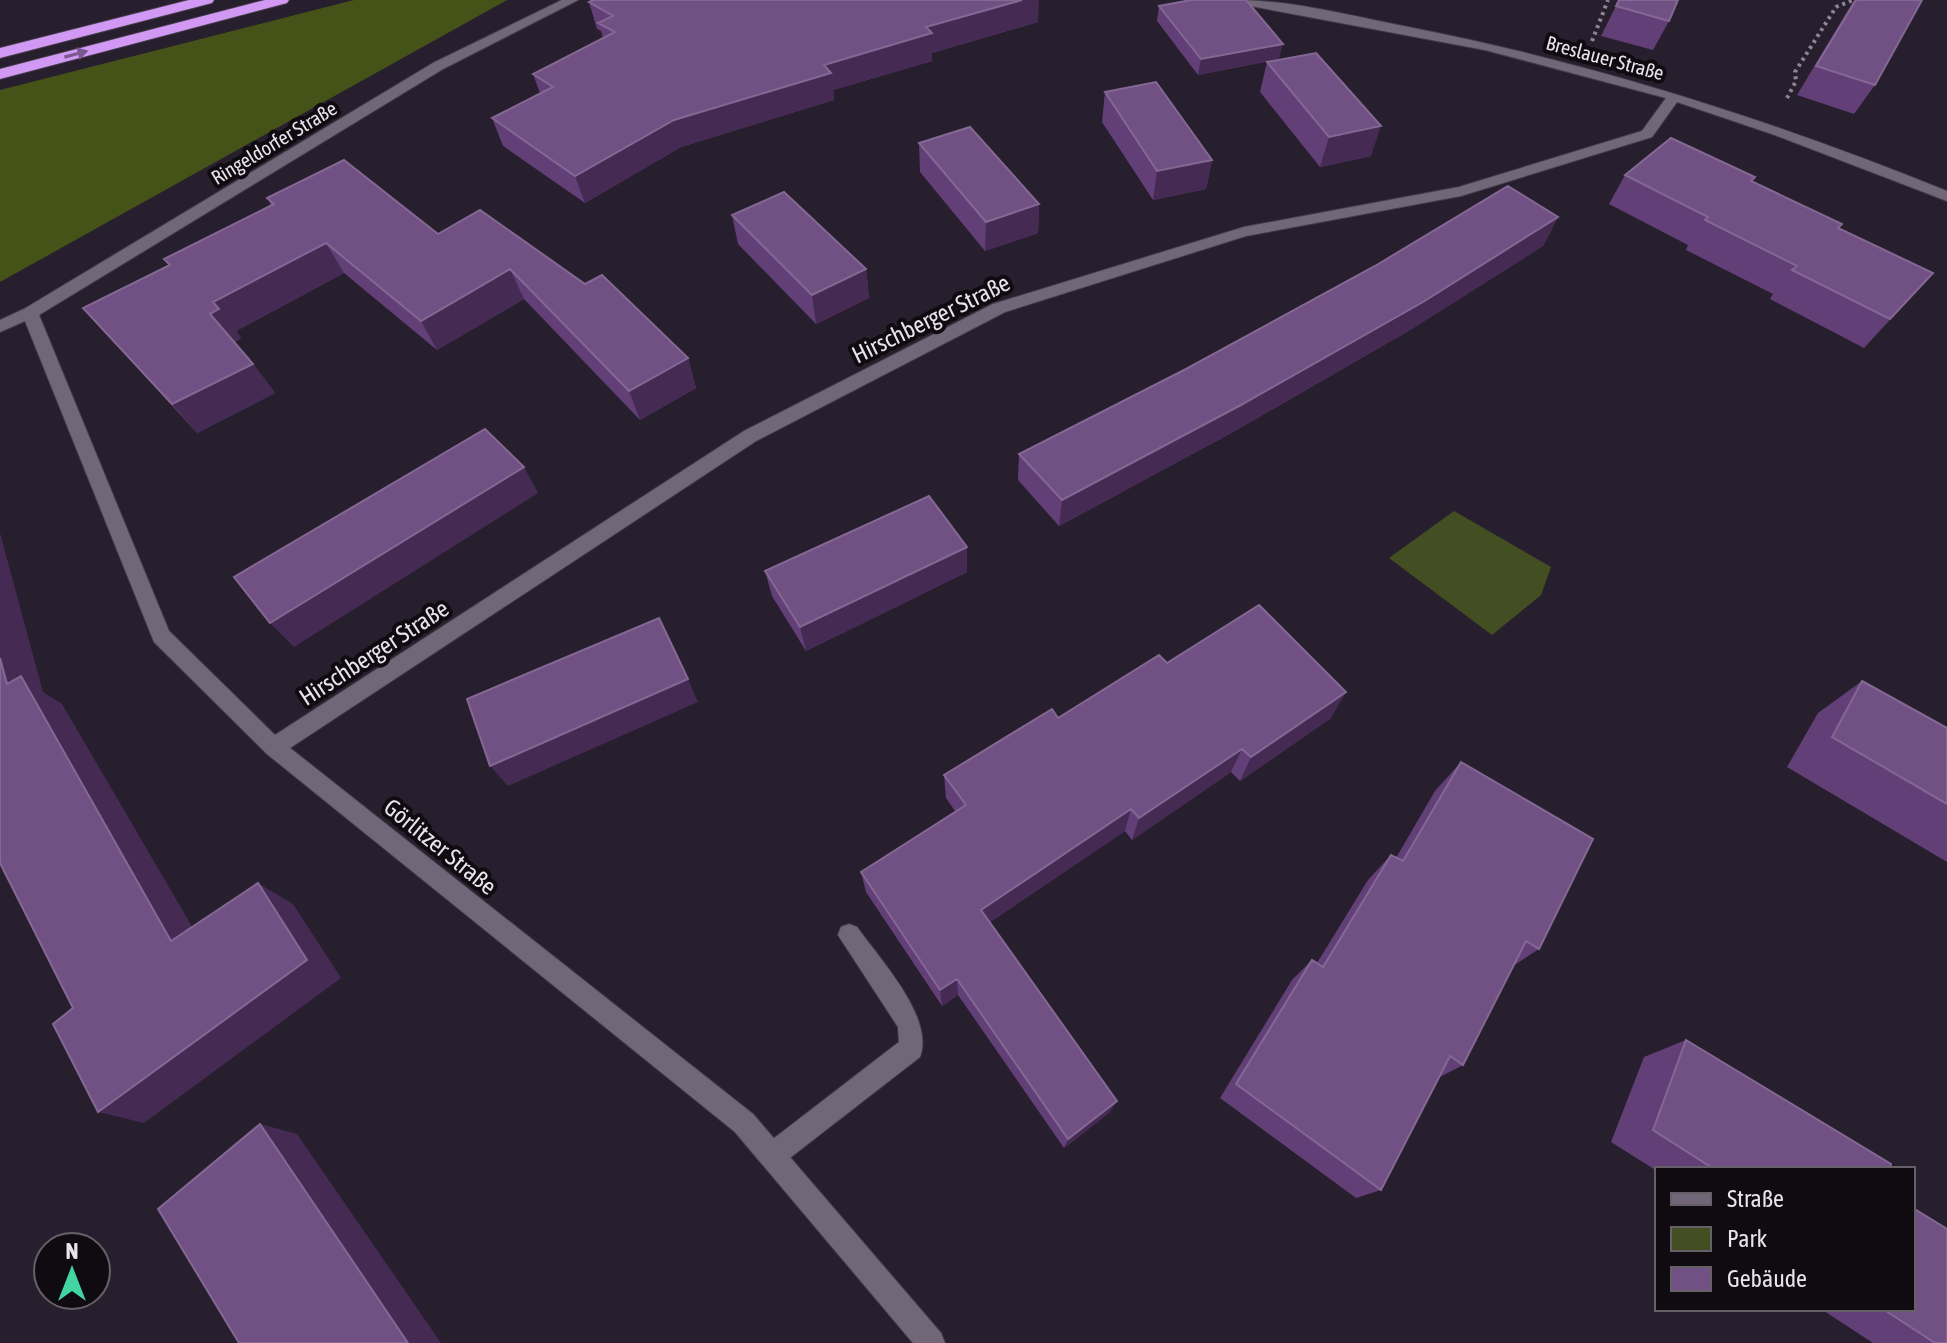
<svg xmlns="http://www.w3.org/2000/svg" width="1947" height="1343" viewBox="0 0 1947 1343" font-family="'Asap Condensed',sans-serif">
  <rect width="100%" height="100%" fill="#281f2e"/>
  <path fill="#434f22" d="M 1454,511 L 1551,567 L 1541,595 L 1492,635 L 1389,558 Z"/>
  <path fill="#455319" d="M 354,0 L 507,0 L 0,282 L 0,90 Z"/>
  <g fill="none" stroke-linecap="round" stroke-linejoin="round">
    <defs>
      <path id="lane" d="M 849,924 L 857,927 C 879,958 935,1018 920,1057 L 782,1164 L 773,1168 L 764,1164 L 760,1155 L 764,1146 L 899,1042 L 898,1027 L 838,935 L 841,927 Z"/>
      <path id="street" d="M 562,0 L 578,0 L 443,69 L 39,315 L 169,631 L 275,735 L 744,431 L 993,304 L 1244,227 L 1459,187 L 1642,131 L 1666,98 L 1485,50 L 1240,4 L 1234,0 C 1292,0 1351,16 1408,27 C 1594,63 1771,120 1947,191 L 1947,201 L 1772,134 L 1677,102 L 1652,137 L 1461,196 L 1246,236 L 1005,312 L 756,441 L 290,748 L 753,1114 L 941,1333 L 945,1343 L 913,1343 L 735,1132 L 267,754 L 154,642 L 25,321 L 0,332 L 0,320 L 24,309 L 433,63 Z"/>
      <path id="highway" d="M 189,0 L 214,0 L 212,3 L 0,58 L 0,48 Z
        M 265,0 L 289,0 L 287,3 L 0,79 L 0,69 Z"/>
    </defs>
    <use href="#lane" stroke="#453d4a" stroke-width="2"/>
    <use href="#street" stroke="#453d4a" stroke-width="2"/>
    <use href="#highway" stroke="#453d4a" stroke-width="2"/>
    <path stroke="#8e8693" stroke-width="4" stroke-dasharray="3 4" stroke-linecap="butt" d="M 1592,41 L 1608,0
      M 1787,98 L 1796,81 L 1795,72 L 1836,7 L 1853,0"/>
    <use href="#lane" fill="#726779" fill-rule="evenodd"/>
    <use href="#street" fill="#726779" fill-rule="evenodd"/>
    <use href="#highway" fill="#d198f4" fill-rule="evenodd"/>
  </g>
  <path fill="#633f77" d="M 1619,0 L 1669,21 L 1653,50 L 1601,36 Z
    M 1854,0 L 1922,0 L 1875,85 L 1854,114 L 1797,95 Z
    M 589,2 L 1038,22 L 932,53 L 932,61 L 833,90 L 834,100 L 681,147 L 585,203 L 503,146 L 492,118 L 540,93 L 533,74 L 603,38 L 601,31 L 597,29 Z
    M 1159,6 L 1279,59 L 1198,75 L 1157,21 Z
    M 1267,62 L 1371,156 L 1320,167 L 1260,92 Z
    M 1105,92 L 1212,160 L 1206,189 L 1153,200 L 1102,122 Z
    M 919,143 L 1039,204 L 1038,233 L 985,251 L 920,172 Z
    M 1625,175 L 1755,177 L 1752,182 L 1839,228 L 1933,273 L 1864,348 L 1770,299 L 1773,294 L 1686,250 L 1688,245 L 1609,204 Z
    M 267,198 L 438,234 L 688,358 L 696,388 L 640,420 L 524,299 L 437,350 L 344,273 L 236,331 L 241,338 L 235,342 L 253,364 L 275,393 L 197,433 L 83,308 L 169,265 L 164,259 L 271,205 Z
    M 732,215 L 866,269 L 869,298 L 816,324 L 738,244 Z
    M 1558,217 L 1543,246 L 1410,330 L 1233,432 L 1059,526 L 1018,480 L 1019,454 Z
    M 765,571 L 967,572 L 806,651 L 772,596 Z
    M 1167,663 L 1331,718 L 1240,781 L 1231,772 L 1132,840 L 1125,831 L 990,922 L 1110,1112 L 1064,1148 L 958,995 L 942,1006 L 866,892 L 861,872 L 955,811 L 946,798 L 944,775 Z
    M 1862,681 L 1947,728 L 1947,862 L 1787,767 L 1818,713 Z
    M 1461,762 L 1539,949 L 1513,966 L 1463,1065 L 1438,1078 L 1381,1190 L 1356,1198 L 1220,1098 L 1292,980 L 1312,960 L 1317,963 L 1368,880 L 1391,855 L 1396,858 L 1435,791 Z
    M 1686,1040 L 1890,1169 L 1657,1169 L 1657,1171 L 1611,1142 L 1644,1057 Z
    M 1821,1309 L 1913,1309 L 1947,1343 L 1873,1343 Z"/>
  <path fill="#452b54" d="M 1022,0 L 1039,0 L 1038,22 L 932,53 L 932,61 L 833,90 L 834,100 L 681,147 L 585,203 L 575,176 L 674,120 L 926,27 Z
    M 1283,44 L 1279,59 L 1198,75 L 1201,59 Z
    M 1381,126 L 1371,156 L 1320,167 L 1329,137 Z
    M 1212,160 L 1206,189 L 1153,200 L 1157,171 Z
    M 1039,204 L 1038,233 L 985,251 L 986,222 Z
    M 1558,217 L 1543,246 L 1410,330 L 1233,432 L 1059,526 L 1062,500 Z
    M 326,243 L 344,273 L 236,331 L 241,338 L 232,343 L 210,314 L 213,302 Z
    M 510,269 L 524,299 L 437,350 L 421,321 Z
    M 866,269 L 869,298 L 816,324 L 812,295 Z
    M 688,358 L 696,388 L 640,420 L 629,391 Z
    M 253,364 L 275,393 L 197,433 L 172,404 Z
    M 524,467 L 538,493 L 294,647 L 270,623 Z
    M 0,533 L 43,692 L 62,704 L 211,959 L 171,941 L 7,684 L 0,658 Z
    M 967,547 L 967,572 L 806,651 L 800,627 Z
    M 688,679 L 698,702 L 508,786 L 490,766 Z
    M 1346,692 L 1331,718 L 1240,781 L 1251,757 Z
    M 1242,749 L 1231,772 L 1132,840 L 1139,818 Z
    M 1131,809 L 1125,831 L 981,928 L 981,910 Z
    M 258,883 L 293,904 L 341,978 L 144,1123 L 98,1112 Z
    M 957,979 L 958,995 L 942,1006 L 940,990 Z
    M 1117,1101 L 1110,1112 L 1064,1148 L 1068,1139 Z
    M 260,1124 L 297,1134 L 441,1343 L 408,1343 Z"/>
  <path fill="#715184" stroke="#846894" stroke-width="2" d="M 593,0 L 1022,0 L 926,27 L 932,33 L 824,65 L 831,73 L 674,120 L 575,176 L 492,118 L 553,87 L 533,74 L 615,32 L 598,23 L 613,16 L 589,2 Z
    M 1191,0 L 1246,0 L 1283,44 L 1201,59 L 1159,6 Z
    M 1619,0 L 1678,0 L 1669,21 L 1616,6 Z
    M 1856,0 L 1922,0 L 1875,85 L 1816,66 Z
    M 1316,53 L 1381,126 L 1329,137 L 1267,62 Z
    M 1156,82 L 1212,160 L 1157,171 L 1105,92 Z
    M 970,127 L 1039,204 L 986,222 L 919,143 Z
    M 1671,138 L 1755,177 L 1751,181 L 1842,224 L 1838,228 L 1933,273 L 1890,319 L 1792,270 L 1797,266 L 1705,220 L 1708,217 L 1625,175 Z
    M 344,160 L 438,234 L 480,210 L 585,284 L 602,275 L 688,358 L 629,391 L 510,269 L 421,321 L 326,243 L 213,302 L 219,309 L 210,314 L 253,364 L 172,404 L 83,308 L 170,265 L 164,259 L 274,204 L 267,198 Z
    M 1508,186 L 1558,217 L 1423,302 L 1241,405 L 1062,500 L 1019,454 L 1186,369 L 1375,266 Z
    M 784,192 L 866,269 L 812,295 L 732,215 Z
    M 485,429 L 524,467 L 270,623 L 234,577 Z
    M 929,496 L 967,547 L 800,627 L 765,571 Z
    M 1259,605 L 1346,692 L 1251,757 L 1242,749 L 1139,818 L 1131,809 L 981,910 L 1117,1101 L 1068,1139 L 957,979 L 940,990 L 861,872 L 966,805 L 944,775 L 1052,709 L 1058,718 L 1159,655 L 1167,663 Z
    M 659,618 L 688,679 L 490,766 L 467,699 Z
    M 0,658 L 7,684 L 21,676 L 171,941 L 258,883 L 307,960 L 98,1112 L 53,1024 L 73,1008 L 0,863 Z
    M 1862,681 L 1947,728 L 1947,804 L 1832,737 Z
    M 1461,762 L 1593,839 L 1539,949 L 1526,941 L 1463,1065 L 1450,1056 L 1381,1190 L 1236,1084 L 1312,960 L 1323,967 L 1391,855 L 1403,861 Z
    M 1686,1040 L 1891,1164 L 1890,1169 L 1714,1169 L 1653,1130 Z
    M 260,1124 L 408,1343 L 239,1343 L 158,1209 Z
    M 1913,1208 L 1947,1229 L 1947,1343 L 1935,1343 L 1883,1309 L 1913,1309 Z"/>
  <defs><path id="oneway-solid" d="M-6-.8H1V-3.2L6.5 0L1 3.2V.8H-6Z" transform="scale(2)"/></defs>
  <use fill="#7a598e" href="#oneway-solid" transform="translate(76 54) rotate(-15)"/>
  <g text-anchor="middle" stroke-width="8" stroke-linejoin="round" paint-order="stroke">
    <g font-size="20" fill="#e9e3ed" stroke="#0f0b11">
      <text transform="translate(1605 58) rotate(15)" y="7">Breslauer Straße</text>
      <text transform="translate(274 143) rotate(-31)" y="7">Ringeldorfer Straße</text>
    </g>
    <g font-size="24" fill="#e9e3ed" stroke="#0f0b11">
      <text transform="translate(931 319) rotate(-26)" y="8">Hirschberger Straße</text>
      <text transform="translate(374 653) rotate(-33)" y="8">Hirschberger Straße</text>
      <text transform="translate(440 847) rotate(39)" y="8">Görlitzer Straße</text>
    </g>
  </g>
  <rect x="1655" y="1167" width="260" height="144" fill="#0f0b11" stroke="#666169" stroke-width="2"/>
  <rect x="1671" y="1193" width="40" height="12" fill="#726779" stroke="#666169" stroke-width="2"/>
  <text x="1727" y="1207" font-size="24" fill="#e9e3ed">Straße</text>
  <rect x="1671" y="1227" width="40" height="24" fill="#434f22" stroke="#666169" stroke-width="2"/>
  <text x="1727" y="1247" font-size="24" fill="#e9e3ed">Park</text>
  <rect x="1671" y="1267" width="40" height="24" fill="#715184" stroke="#666169" stroke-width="2"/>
  <text x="1727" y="1287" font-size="24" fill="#e9e3ed">Gebäude</text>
  <g transform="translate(72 1271)"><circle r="38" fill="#0f0b11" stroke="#666169" stroke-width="2"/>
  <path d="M0-6L14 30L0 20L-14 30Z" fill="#42d4a1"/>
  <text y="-12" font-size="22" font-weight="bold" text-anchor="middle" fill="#e9e3ed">N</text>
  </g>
</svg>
